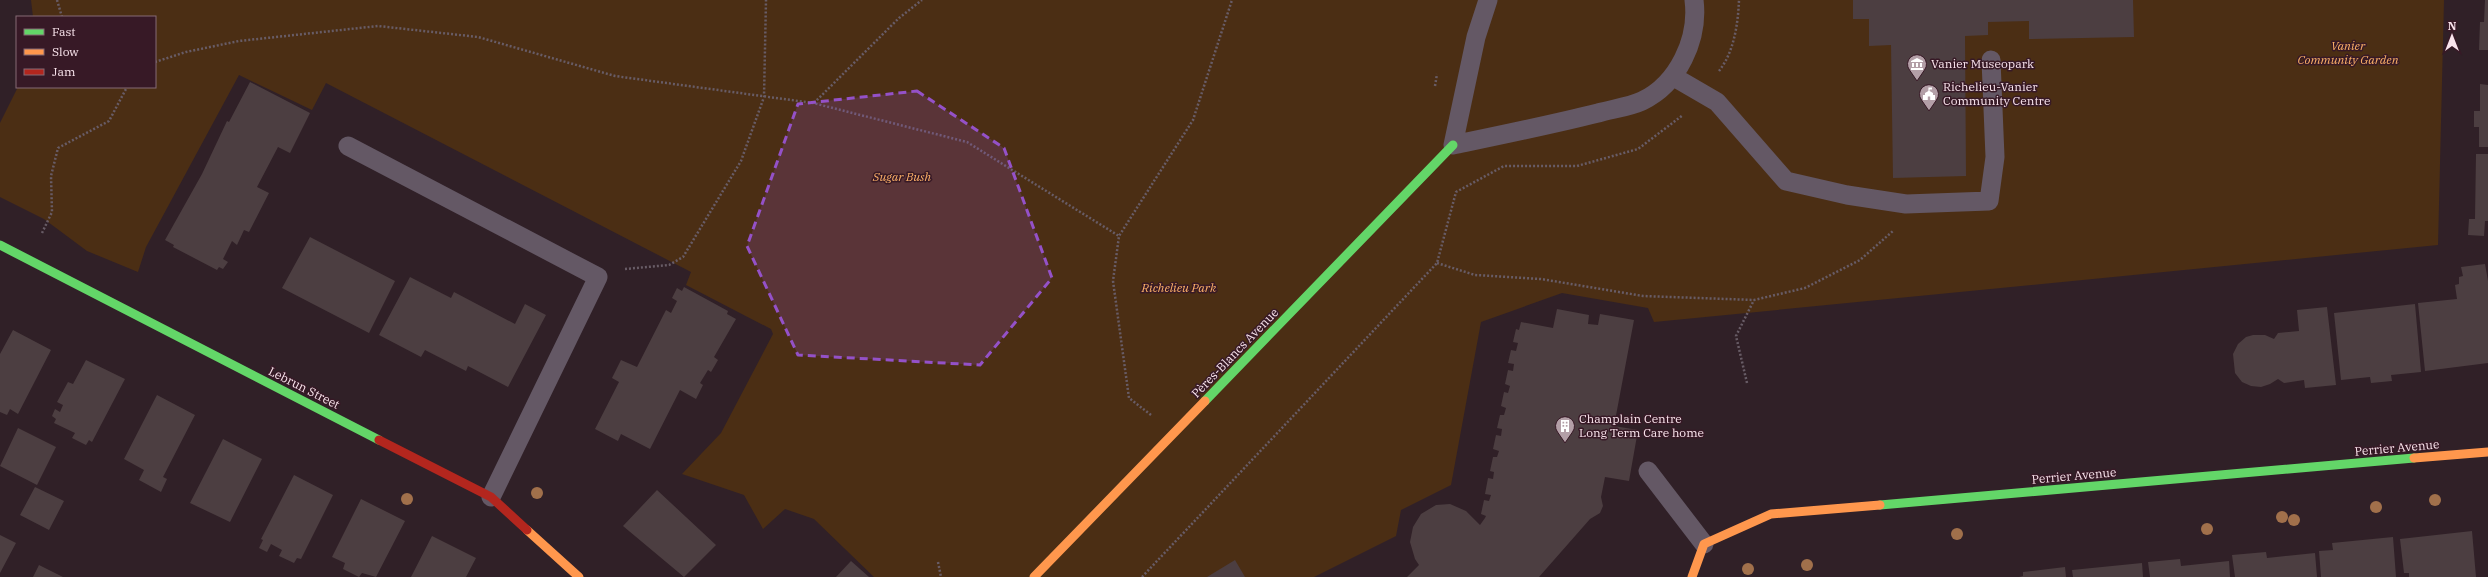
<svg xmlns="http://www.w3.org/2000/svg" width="2488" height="577" viewBox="0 0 2488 577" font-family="'IBM Plex Serif',serif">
  <rect width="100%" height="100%" fill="#302027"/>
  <path fill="#4b2e14" d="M 31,0 L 2444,0 L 2438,245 L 1654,322 L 1648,308 L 1562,293 L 1481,322 L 1451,485 L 1401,510 L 1396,536 L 1314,577 L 874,577 L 814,519 L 785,509 L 763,529 L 744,495 L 682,474 L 721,433 L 773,334 L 771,329 L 686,285 L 691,272 L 326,83 L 312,110 L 239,75 L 146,247 L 138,272 L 87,251 L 44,219 L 0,197 L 0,123 L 18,87 L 155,87 L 155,17 L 33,17 Z"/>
  <path fill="#4c3e41" d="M 1853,0 L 2133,0 L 2134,37 L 2029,39 L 2029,21 L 1988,22 L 1988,35 L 1965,36 L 1966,176 L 1893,178 L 1891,45 L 1869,46 L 1869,19 L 1853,19 Z
    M 2485,0 L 2488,0 L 2488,50 L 2479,50 L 2480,22 L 2484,22 Z
    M 250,82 L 310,113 L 290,153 L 278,147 L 257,187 L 269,193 L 249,232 L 244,230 L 237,245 L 232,241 L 223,259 L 228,262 L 223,269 L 219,267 L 217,270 L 173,247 L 174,245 L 165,240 L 202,174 L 227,121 L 229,122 Z
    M 2480,84 L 2488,85 L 2488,147 L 2479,147 L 2479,127 L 2474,127 L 2474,111 L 2480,111 Z
    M 2476,154 L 2488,154 L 2488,221 L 2485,221 L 2484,236 L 2468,235 L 2469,219 L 2475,219 Z
    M 310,237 L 395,281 L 369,333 L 282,288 Z
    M 2485,264 L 2488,281 L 2488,363 L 2425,371 L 2418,303 L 2457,299 L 2455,285 L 2459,284 L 2459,277 L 2463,276 L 2461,267 Z
    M 410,277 L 451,298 L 454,292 L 515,324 L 525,304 L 546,315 L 508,387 L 468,366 L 466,371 L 425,350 L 421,357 L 379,335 Z
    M 684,287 L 728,311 L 727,314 L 736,319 L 714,357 L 718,360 L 711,372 L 708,370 L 700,383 L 703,385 L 696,399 L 680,390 L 650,449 L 621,434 L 618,441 L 595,429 L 619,382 L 612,378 L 621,360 L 637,367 L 666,310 L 671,313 L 677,301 L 672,298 L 677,288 L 682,291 Z
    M 2415,304 L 2421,372 L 2391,375 L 2392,381 L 2371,383 L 2370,377 L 2341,380 L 2334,313 Z
    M 2327,307 L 2336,385 L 2305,388 L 2304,380 L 2284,383 L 2278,379 L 2270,384 L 2261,387 L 2251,386 L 2242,382 L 2235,373 L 2233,354 L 2238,344 L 2246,337 L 2253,335 L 2265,335 L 2274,339 L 2278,333 L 2299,331 L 2297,310 Z
    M 1557,309 L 1589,315 L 1588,324 L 1598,325 L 1600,314 L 1634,320 L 1614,426 L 1638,430 L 1629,481 L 1605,477 L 1601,497 L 1603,506 L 1600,513 L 1590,519 L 1539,577 L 1407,577 L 1419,565 L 1415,559 L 1410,542 L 1413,527 L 1421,514 L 1436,505 L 1450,504 L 1466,511 L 1480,525 L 1485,518 L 1486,516 L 1481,514 L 1484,500 L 1489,501 L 1491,495 L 1485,494 L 1488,478 L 1493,479 L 1494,472 L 1490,471 L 1493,457 L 1497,457 L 1499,451 L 1493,449 L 1496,435 L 1501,436 L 1502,429 L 1497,428 L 1500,415 L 1504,415 L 1506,408 L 1501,406 L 1504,392 L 1508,393 L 1510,386 L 1505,384 L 1508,370 L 1513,371 L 1514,364 L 1508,363 L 1511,350 L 1516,351 L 1518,343 L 1513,342 L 1516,329 L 1519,330 L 1521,322 L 1553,328 Z
    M 13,330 L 51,350 L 18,414 L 10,409 L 7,415 L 0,412 L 0,354 Z
    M 86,360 L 125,379 L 92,442 L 89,440 L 86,445 L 72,438 L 75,433 L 54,423 L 56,419 L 52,416 L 55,409 L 60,412 L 63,405 L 57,402 L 68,382 L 73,384 Z
    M 157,395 L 195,415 L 163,477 L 167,479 L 161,492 L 139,480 L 144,470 L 124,459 Z
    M 18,428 L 56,447 L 37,485 L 0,466 Z
    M 223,439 L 262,459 L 230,522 L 190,503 Z
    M 294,475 L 333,495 L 301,559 L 297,558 L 294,563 L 279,556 L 282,550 L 271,544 L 267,552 L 259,548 L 263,540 L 261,539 Z
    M 35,487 L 64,501 L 49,530 L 20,515 Z
    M 657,490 L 716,545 L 684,577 L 623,526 Z
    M 361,499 L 405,521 L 376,577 L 362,573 L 359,577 L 343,569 L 345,563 L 332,557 Z
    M 2472,531 L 2476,577 L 2409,577 L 2409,573 L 2404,573 L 2400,539 Z
    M 0,535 L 16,543 L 0,573 Z
    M 432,536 L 476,558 L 466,577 L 411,577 Z
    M 2393,537 L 2396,577 L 2321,577 L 2319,551 L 2333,550 L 2332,543 Z
    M 2266,552 L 2267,558 L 2315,553 L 2317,577 L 2235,577 L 2232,555 Z
    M 2180,559 L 2181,566 L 2229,561 L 2230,577 L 2150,577 L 2148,562 Z
    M 1235,560 L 1245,577 L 1207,577 Z
    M 851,561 L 869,577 L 836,577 Z
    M 2142,563 L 2143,577 L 2073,577 L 2072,570 Z
    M 39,565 L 63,577 L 33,577 Z
    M 2065,567 L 2066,577 L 2019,577 L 2023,576 L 2023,572 Z"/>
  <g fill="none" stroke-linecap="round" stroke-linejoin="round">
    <path stroke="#685c66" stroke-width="2.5" stroke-dasharray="2 2" stroke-linecap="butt" d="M 57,0 L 62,17
      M 155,62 L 186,52 L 239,41 L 378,26 L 478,37 L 615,76 L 813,103 L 967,142 L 1119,236
      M 1719,71 C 1734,52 1738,24 1739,0
      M 1435,86 L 1437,74
      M 814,103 L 899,18 L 922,0
      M 42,233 L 52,212 L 51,176 L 58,148 L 109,121 L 127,87
      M 1437,263 L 1475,275 L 1541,279 L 1643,296 L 1754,300 L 1805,288 L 1860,260 L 1893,231
      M 625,269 L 669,265 L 683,257 L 741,161 L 764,97 L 766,0
      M 1747,383 L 1736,336 L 1754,300
      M 1151,415 L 1129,398 L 1113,281 L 1119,236 L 1193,120 L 1232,0
      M 938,562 L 941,577
      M 1142,577 L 1437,263 L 1456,192 L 1504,166 L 1577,166 L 1638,149 L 1683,115"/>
    <path stroke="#645865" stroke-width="19" d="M 1488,0 L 1476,37 L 1453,145 C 1501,135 1550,125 1598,113 C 1612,109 1629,107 1642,101 C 1678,84 1699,39 1694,0
      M 1674,77 L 1717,102 L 1786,181 L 1847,195 L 1906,204 L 1989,201 L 1995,157 L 1991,60
      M 348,146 L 598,277 L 491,497
      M 1648,471 L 1704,544"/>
    <path stroke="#63d668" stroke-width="9" d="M 0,245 L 379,440
      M 1205,401 L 1453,145
      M 1880,505 L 2414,458"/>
    <path stroke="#ff974d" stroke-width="9" d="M 2414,458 L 2488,452
      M 527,530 L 579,577
      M 1034,577 L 1205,401
      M 1692,577 L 1704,544 L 1771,514 L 1880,505"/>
    <path stroke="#b3261e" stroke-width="9" d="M 379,440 L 491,497 L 527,530"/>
  </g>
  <g fill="#a1704b">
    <circle cx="537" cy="493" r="6"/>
    <circle cx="407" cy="499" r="6"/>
    <circle cx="2435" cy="500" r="6"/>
    <circle cx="2376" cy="507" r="6"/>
    <circle cx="2282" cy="517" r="6"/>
    <circle cx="2294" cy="520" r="6"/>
    <circle cx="2207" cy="529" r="6"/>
    <circle cx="1957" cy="534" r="6"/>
    <circle cx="1807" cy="565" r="6"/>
    <circle cx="1748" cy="569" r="6"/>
  </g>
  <path fill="#9451c8" fill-opacity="0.2" stroke="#9451c8" stroke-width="3" stroke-dasharray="8 5" stroke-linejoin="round" d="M 917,91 L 1004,148 L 1052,278 L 980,365 L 798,355 L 747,246 L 798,104 Z"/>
  <defs>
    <symbol id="museum-pin" viewBox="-11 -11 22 30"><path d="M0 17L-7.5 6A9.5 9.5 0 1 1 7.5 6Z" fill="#b39fa7" stroke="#371926"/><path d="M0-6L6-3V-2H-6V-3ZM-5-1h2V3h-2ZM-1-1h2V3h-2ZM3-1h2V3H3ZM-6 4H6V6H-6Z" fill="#fff"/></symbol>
    <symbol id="civic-pin" viewBox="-11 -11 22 30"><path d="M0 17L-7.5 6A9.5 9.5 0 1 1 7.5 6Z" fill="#b39fa7" stroke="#371926"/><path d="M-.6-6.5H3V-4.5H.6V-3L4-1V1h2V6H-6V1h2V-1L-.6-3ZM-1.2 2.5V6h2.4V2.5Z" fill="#fff"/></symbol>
    <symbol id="building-pin" viewBox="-11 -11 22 30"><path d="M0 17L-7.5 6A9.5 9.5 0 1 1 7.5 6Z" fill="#b39fa7" stroke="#371926"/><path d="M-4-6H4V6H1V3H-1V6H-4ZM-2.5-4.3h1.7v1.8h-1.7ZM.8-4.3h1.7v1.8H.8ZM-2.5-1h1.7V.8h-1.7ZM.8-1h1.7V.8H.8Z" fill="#fff"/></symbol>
  </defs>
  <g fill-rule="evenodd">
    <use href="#museum-pin" x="1906" y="53" width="22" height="30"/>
    <use href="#civic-pin" x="1918" y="83" width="22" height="30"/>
    <use href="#building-pin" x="1554" y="415" width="22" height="30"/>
  </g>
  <g text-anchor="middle" stroke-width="3" stroke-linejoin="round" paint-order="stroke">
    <g font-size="12" font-style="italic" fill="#fdb168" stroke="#371926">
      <text x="2348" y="50">Vanier<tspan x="2348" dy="14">Community Garden</tspan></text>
      <text x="902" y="181">Sugar Bush</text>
      <text x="1179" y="292">Richelieu Park</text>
    </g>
    <g font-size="12" fill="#f9e4ec" stroke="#371926" text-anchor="start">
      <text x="1931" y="68">Vanier Museopark</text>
      <text x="1943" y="91">Richelieu-Vanier<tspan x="1943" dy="14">Community Centre</tspan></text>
      <text x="1579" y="423">Champlain Centre<tspan x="1579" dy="14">Long Term Care home</tspan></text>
    </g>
    <g font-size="12" fill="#f9e4ec" stroke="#371926">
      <text transform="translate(1235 353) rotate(-46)" y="4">Pères-Blancs Avenue</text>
      <text transform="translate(304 388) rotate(27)" y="4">Lebrun Street</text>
      <text transform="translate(2397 448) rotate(-5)" y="4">Perrier Avenue</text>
      <text transform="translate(2074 476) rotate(-5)" y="4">Perrier Avenue</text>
    </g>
  </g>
  <rect x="16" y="16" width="140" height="72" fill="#371926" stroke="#856a75"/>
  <rect x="24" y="29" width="20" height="6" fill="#63d668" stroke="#856a75"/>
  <text x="52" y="36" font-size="12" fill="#f9e4ec">Fast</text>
  <rect x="24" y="49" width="20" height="6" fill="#ff974d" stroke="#856a75"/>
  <text x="52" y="56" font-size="12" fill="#f9e4ec">Slow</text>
  <rect x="24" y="69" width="20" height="6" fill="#b3261e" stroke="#856a75"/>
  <text x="52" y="76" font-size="12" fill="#f9e4ec">Jam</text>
  <g transform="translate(2452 36)" stroke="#371926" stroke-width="3" paint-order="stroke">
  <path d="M0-3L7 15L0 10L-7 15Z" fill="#f9e4ec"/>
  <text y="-6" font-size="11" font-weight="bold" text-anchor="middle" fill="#f9e4ec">N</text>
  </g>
</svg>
